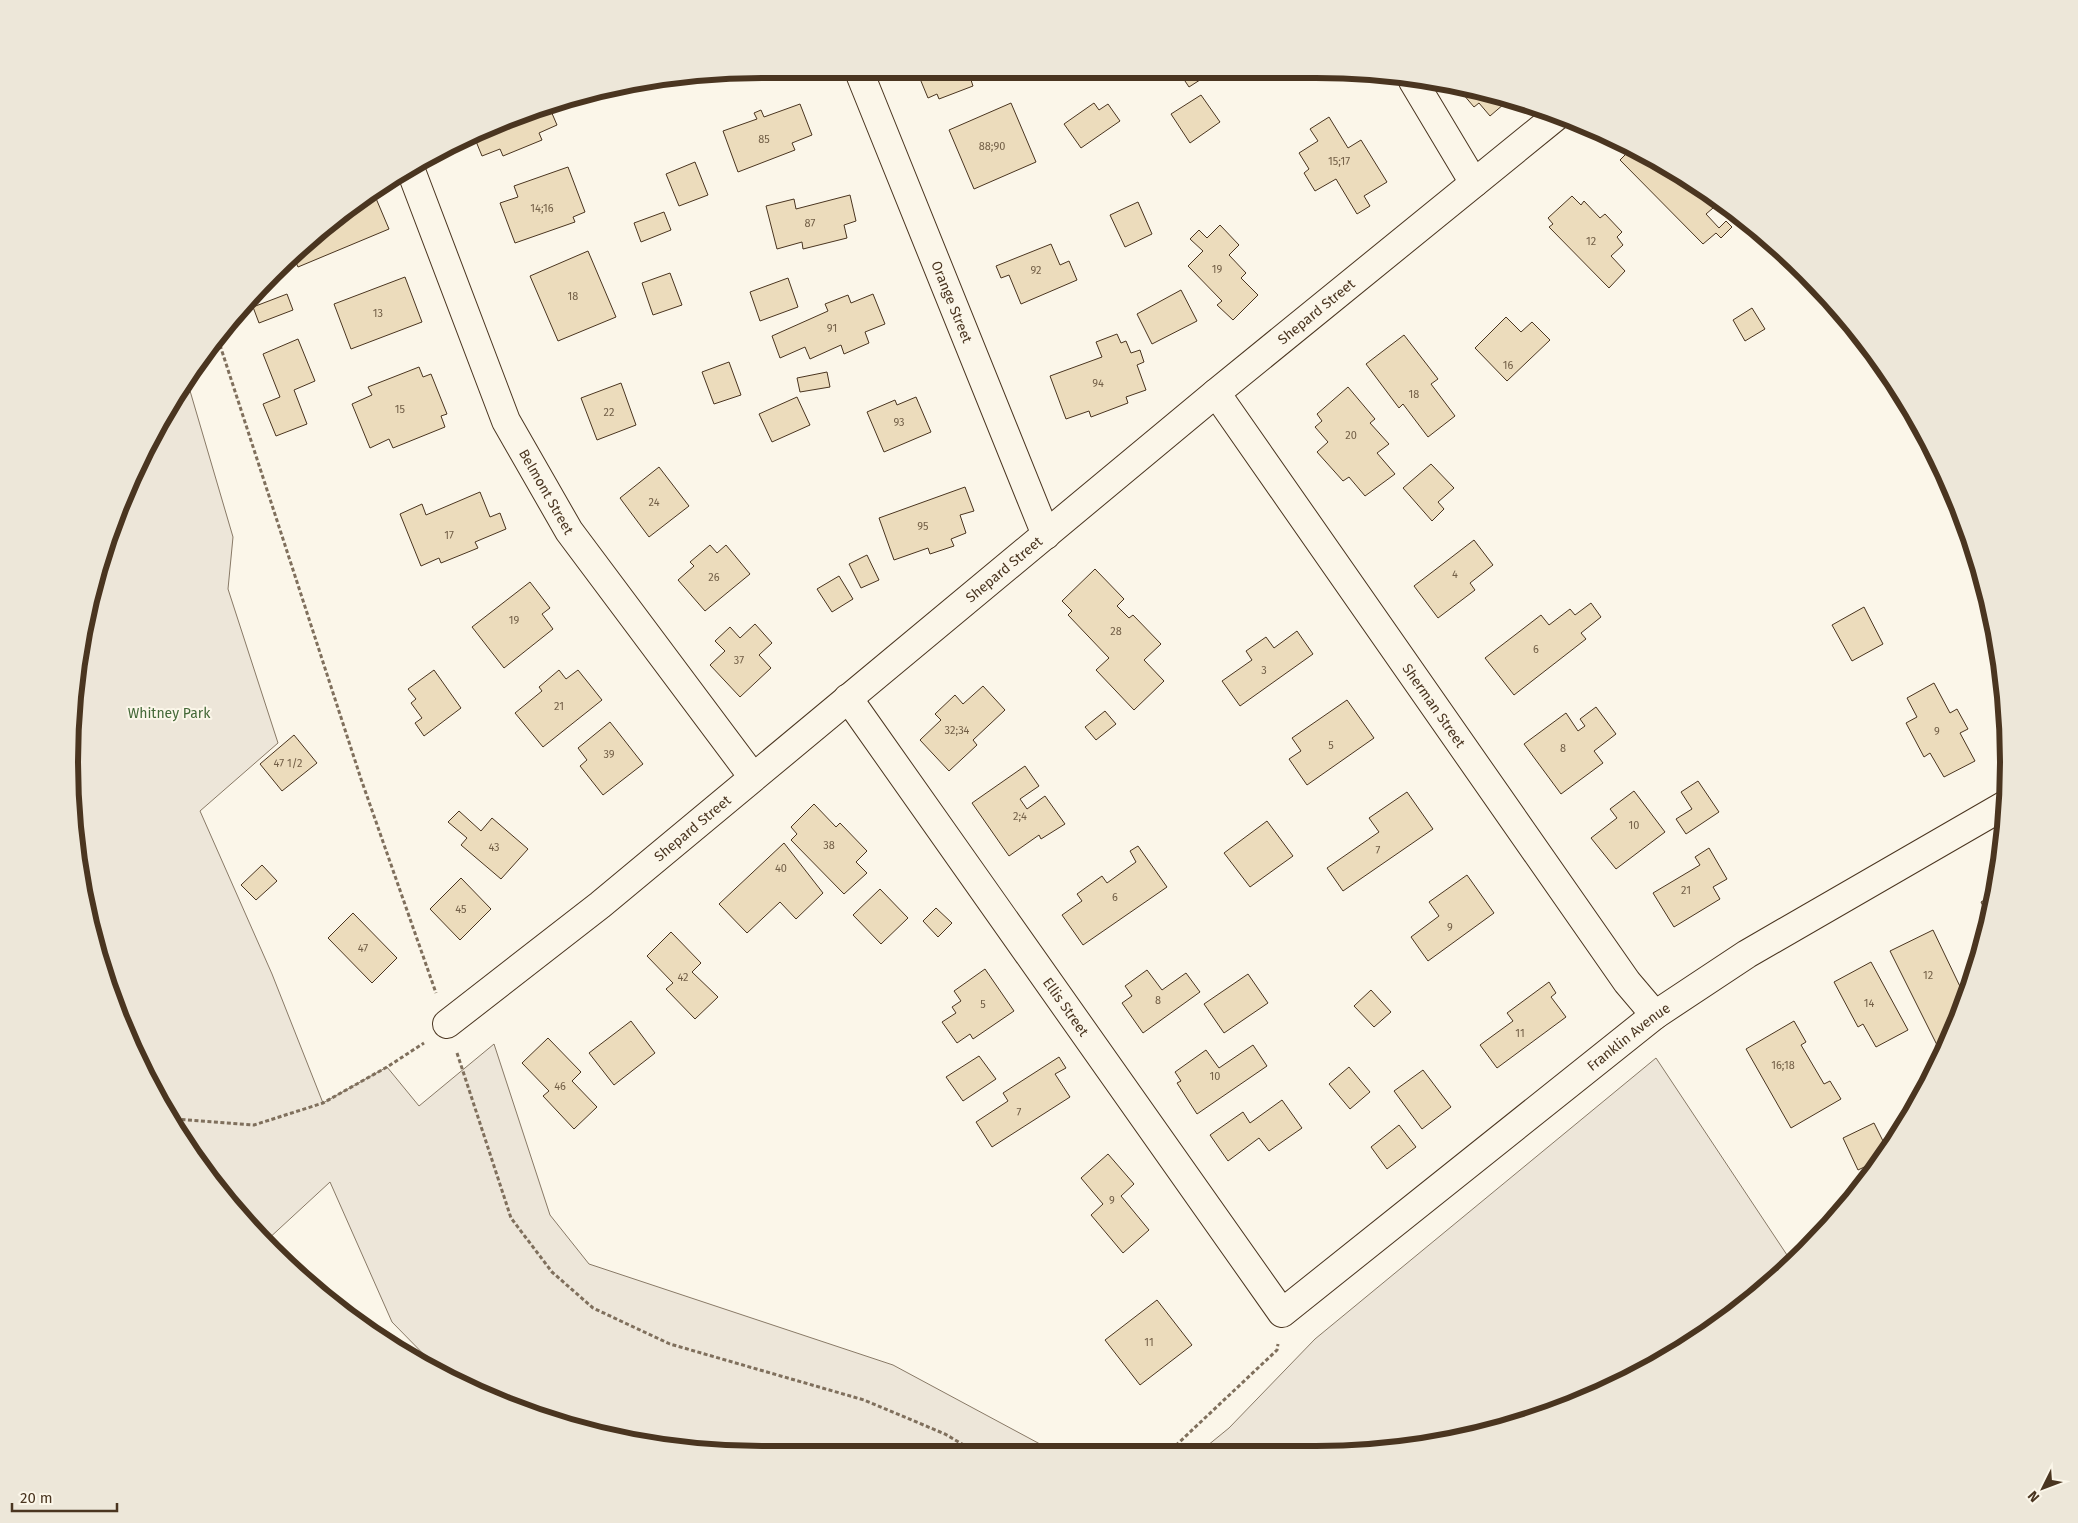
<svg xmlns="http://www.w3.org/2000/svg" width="2078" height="1523" viewBox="0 0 2078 1523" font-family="'Fira Sans',sans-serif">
  <rect width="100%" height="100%" fill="#fbf6e9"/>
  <path fill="#ede6d9" stroke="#887966" d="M 188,384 L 233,537 L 228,589 L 278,743 L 200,811 L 272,974 L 323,1103 L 387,1067 L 419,1106 L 494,1044 L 550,1215 L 589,1264 L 893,1365 L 1053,1451 L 716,1453 L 539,1418 L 443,1374 L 392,1322 L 330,1182 L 266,1241 L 212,1183 L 121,1026 L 75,852 L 75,671 L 105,539 L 140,455 Z
    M 1656,1058 L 1791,1261 L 1738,1311 L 1582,1401 L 1407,1448 L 1202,1450 L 1229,1428 L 1315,1339 Z"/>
  <path fill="#ecdcbc" stroke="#4a3520" d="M 916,69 L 993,69 L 970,77 L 973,86 L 939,99 L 937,94 L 928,98 Z
    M 1177,69 L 1217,69 L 1189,87 Z
    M 1457,87 L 1496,92 L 1511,98 L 1490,116 L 1479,103 L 1474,107 Z
    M 1201,95 L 1220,122 L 1190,143 L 1171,114 Z
    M 1011,103 L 1036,162 L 974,189 L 949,130 Z
    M 1094,103 L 1099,110 L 1108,104 L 1120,121 L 1081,148 L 1064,124 Z
    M 548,104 L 557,125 L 539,133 L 542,140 L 503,156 L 500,149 L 482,156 L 473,134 L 496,122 Z
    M 800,104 L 812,135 L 792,143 L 795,150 L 738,172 L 723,131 L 757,119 L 754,113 L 761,110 L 764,117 Z
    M 1329,117 L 1348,148 L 1361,140 L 1387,182 L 1364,196 L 1370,206 L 1357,214 L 1336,179 L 1315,191 L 1304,173 L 1309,169 L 1299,153 L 1318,141 L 1310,129 Z
    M 1632,148 L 1696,182 L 1692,186 L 1713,208 L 1706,214 L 1719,228 L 1726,221 L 1732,227 L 1721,238 L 1716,233 L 1703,244 L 1620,160 Z
    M 695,162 L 708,195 L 679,206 L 666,174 Z
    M 568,167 L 585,212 L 573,217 L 575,222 L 515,243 L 500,203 L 518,197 L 514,186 Z
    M 372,189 L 389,229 L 298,267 L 294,258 Z
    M 850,195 L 856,221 L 844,225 L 847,238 L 803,249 L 802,242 L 777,249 L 766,206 L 794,199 L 796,209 Z
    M 1572,196 L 1581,205 L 1584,201 L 1600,218 L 1605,214 L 1622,232 L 1617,237 L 1623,245 L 1611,256 L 1625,271 L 1609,288 L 1549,227 L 1553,224 L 1548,218 Z
    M 1138,202 L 1152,234 L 1125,247 L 1110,215 Z
    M 664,212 L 671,230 L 641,242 L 634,223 Z
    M 1220,225 L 1239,245 L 1229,255 L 1246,273 L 1241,278 L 1258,295 L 1233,320 L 1217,305 L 1222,301 L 1188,266 L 1203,251 L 1190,239 L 1199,230 L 1207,238 Z
    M 1051,244 L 1060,265 L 1069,261 L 1077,280 L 1021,304 L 1009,275 L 1001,278 L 996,266 Z
    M 588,251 L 616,317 L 558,341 L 530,276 Z
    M 670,273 L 682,305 L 653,315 L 642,283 Z
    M 405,277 L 422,322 L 351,349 L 334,304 Z
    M 788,278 L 798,307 L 760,321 L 750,292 Z
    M 1181,290 L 1197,321 L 1152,344 L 1137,314 Z
    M 287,294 L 293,310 L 259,323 L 253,307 Z
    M 873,294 L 885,324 L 865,332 L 869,343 L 844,354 L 841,345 L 810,359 L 805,347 L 780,358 L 772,336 L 828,311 L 825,304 L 848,295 L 851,303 Z
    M 1752,308 L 1765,329 L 1745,341 L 1733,320 Z
    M 1506,317 L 1521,332 L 1532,322 L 1550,340 L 1507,381 L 1475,348 Z
    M 1117,334 L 1121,343 L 1126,341 L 1131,353 L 1140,350 L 1144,362 L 1137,365 L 1146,390 L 1126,397 L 1128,403 L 1091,417 L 1089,411 L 1066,419 L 1050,376 L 1102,357 L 1096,342 Z
    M 1404,335 L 1438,379 L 1431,384 L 1455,416 L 1428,437 L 1403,404 L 1399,408 L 1366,364 Z
    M 298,339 L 315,381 L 294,390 L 307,424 L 276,436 L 263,404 L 280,397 L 263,354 Z
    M 729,362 L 741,395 L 714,404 L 702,372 Z
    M 419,367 L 423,377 L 431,374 L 447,414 L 441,416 L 445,427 L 393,448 L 389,439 L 370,448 L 352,404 L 372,395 L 368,387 Z
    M 827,372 L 830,387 L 800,392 L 797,378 Z
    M 621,383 L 636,425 L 597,440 L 581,398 Z
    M 1348,387 L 1375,419 L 1370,423 L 1389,444 L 1377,453 L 1395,474 L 1365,496 L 1349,477 L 1343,481 L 1317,452 L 1328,442 L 1315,427 L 1322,421 L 1317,414 Z
    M 797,397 L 810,425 L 772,442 L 759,414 Z
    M 916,397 L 931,432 L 884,452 L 867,412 L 895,400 L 897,405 Z
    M 1431,464 L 1454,488 L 1438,502 L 1444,509 L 1432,521 L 1403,488 Z
    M 659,467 L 689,506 L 649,537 L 620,498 Z
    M 965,487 L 974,511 L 960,515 L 966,533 L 951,539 L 954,546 L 930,554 L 928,548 L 894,560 L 879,518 Z
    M 480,492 L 490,517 L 500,513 L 506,529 L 475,542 L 478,548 L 441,563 L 439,558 L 421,566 L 400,514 L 422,504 L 426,515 Z
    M 1474,540 L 1493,565 L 1470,583 L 1475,590 L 1438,618 L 1414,586 Z
    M 710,545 L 717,553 L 726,545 L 750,574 L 705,611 L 678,580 L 694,566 L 690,562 Z
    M 867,555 L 879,580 L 861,588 L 849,564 Z
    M 1095,569 L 1124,599 L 1117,606 L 1129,618 L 1133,615 L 1161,644 L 1144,660 L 1164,681 L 1134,710 L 1096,670 L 1109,658 L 1068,615 L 1072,611 L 1062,601 Z
    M 839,576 L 853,599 L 832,612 L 817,589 Z
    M 530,582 L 550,608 L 542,614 L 553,629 L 504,668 L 472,627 Z
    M 1591,603 L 1601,617 L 1581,633 L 1586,639 L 1514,695 L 1485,658 L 1541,615 L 1549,625 L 1570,609 L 1575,615 Z
    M 1864,607 L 1883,644 L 1852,661 L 1832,625 Z
    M 755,624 L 772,643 L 759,655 L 771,668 L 740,697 L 710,665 L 725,651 L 715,641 L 730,627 L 740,638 Z
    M 1297,631 L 1313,654 L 1240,706 L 1222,681 L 1252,660 L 1246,651 L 1266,637 L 1274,648 Z
    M 1998,657 L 2001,676 L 1993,659 Z
    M 434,670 L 461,708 L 424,736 L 415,723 L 422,718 L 411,703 L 416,699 L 408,689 Z
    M 559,670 L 566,679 L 578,670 L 602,700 L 543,747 L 515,713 L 542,691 L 539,687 Z
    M 1934,683 L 1950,713 L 1957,709 L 1968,729 L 1960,733 L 1975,761 L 1944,777 L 1930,753 L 1924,757 L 1906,723 L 1917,717 L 1907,698 Z
    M 983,686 L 1005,710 L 973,740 L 977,745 L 949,771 L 920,740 L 941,720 L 935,714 L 955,695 L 963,704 Z
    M 1347,700 L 1374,738 L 1307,785 L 1289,759 L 1301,751 L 1292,738 Z
    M 1596,707 L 1616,734 L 1594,751 L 1603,763 L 1561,794 L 1524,744 L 1566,713 L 1578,731 L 1585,726 L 1580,719 Z
    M 1105,711 L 1116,724 L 1096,740 L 1085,727 Z
    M 610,722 L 643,764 L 603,795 L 580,766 L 587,760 L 578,748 Z
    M 294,735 L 317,763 L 282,791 L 260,764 Z
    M 1025,766 L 1039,786 L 1020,799 L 1027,809 L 1045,796 L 1065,824 L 1041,839 L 1039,835 L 1009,856 L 972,803 Z
    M 1698,781 L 1719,812 L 1686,834 L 1676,819 L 1692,809 L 1681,792 Z
    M 1634,791 L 1665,832 L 1616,869 L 1591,838 L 1617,818 L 1610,809 Z
    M 1407,792 L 1433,829 L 1343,891 L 1327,868 L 1379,832 L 1369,818 Z
    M 814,804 L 836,827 L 840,823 L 867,851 L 856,862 L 867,873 L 844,894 L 791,840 L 797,834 L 791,827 Z
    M 459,811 L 481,831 L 492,818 L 528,849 L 501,879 L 461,845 L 467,838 L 448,822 Z
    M 1267,821 L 1293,856 L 1250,887 L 1224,853 Z
    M 784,843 L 823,893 L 796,919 L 780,902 L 747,933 L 719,904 Z
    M 1138,846 L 1167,887 L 1083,945 L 1062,915 L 1082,901 L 1077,894 L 1102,876 L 1107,883 L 1136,862 L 1130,851 Z
    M 1709,848 L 1727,879 L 1713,887 L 1720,899 L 1674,927 L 1653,893 L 1700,865 L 1695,857 Z
    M 262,865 L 277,881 L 256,900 L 241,885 Z
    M 1467,875 L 1494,913 L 1428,961 L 1411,937 L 1439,916 L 1429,902 Z
    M 461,878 L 491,909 L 460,940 L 430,909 Z
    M 880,889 L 908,918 L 881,944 L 853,915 Z
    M 1993,895 L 1988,916 L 1981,902 Z
    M 936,908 L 952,923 L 938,937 L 923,921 Z
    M 353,913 L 397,958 L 372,983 L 328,938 Z
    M 1933,930 L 1966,999 L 1941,1053 L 1890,951 Z
    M 671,932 L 701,963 L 692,972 L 718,997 L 695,1019 L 666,989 L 673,983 L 647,956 Z
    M 1871,962 L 1908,1030 L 1876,1047 L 1863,1024 L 1858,1027 L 1834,982 Z
    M 985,969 L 1014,1011 L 973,1039 L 970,1034 L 957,1043 L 942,1022 L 956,1013 L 952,1007 L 961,1001 L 954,991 Z
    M 1147,970 L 1162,990 L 1186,973 L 1200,992 L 1143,1033 L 1122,1003 L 1132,996 L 1125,986 Z
    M 1248,974 L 1268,1003 L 1224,1033 L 1204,1004 Z
    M 1549,982 L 1556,993 L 1551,997 L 1566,1017 L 1497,1068 L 1480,1045 L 1513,1021 L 1507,1013 Z
    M 1371,990 L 1391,1012 L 1374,1027 L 1354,1006 Z
    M 631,1021 L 655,1053 L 614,1085 L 589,1053 Z
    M 1794,1021 L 1806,1042 L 1801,1045 L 1824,1084 L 1830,1081 L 1841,1099 L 1791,1128 L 1746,1049 Z
    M 548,1038 L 581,1072 L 572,1081 L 597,1107 L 574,1129 L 543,1096 L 549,1091 L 522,1063 Z
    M 1253,1045 L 1267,1066 L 1197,1114 L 1177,1083 L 1181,1081 L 1175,1072 L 1206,1050 L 1219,1068 Z
    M 979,1056 L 996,1079 L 963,1101 L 946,1077 Z
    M 1059,1057 L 1066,1068 L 1055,1074 L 1070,1097 L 992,1147 L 976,1122 L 1008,1101 L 1003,1093 Z
    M 1349,1067 L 1370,1092 L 1350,1109 L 1329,1084 Z
    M 1423,1070 L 1451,1107 L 1422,1129 L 1394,1091 Z
    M 1282,1100 L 1302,1128 L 1269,1151 L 1259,1138 L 1228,1161 L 1210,1135 L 1243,1112 L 1250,1123 Z
    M 1874,1123 L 1887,1149 L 1879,1160 L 1858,1170 L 1843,1138 Z
    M 1399,1125 L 1416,1147 L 1387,1169 L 1371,1147 Z
    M 1108,1154 L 1134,1184 L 1121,1196 L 1149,1230 L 1123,1253 L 1091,1215 L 1103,1204 L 1081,1178 Z
    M 1157,1300 L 1192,1345 L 1140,1385 L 1105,1340 Z"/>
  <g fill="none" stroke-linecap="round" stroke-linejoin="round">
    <defs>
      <g id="street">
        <path id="s1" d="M 858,69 L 1046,535"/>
        <path d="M 1413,81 L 1474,183"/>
        <path id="s2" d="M 410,168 L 506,421 L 569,531 L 753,777"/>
        <path id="s3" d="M 1216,393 L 1627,982 L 1655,1015"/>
        <path id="s4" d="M 848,698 L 1282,1313 L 1655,1015 L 1747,954 L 2005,805"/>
        <path id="s5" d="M 447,1024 L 600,905 L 1216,393 L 1559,114"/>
      </g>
    </defs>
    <use href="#street" stroke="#4a3520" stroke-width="30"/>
    <path stroke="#7f6f5c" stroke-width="3" stroke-dasharray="4 2.5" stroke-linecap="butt" d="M 218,339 L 361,779 L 436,993
      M 457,1053 L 511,1218 L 552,1272 L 593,1308 L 670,1344 L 864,1400 L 945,1434 L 974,1451
      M 175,1119 L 254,1125 L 323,1103 L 387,1067 L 424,1043
      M 1171,1450 L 1277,1350 L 1278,1344"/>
    <use href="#street" stroke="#fbf6e9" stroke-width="28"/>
  </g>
  <g text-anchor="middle" stroke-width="4" stroke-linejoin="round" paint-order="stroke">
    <g font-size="11" fill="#725f47">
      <text x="764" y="143">85</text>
      <text x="992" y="150">88;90</text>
      <text x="1339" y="165">15;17</text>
      <text x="542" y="212">14;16</text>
      <text x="810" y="227">87</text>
      <text x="1591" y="245">12</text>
      <text x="1217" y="273">19</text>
      <text x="1036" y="274">92</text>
      <text x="573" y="300">18</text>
      <text x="378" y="317">13</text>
      <text x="832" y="332">91</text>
      <text x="1508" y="369">16</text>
      <text x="1098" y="387">94</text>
      <text x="1414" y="398">18</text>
      <text x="400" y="413">15</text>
      <text x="609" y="416">22</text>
      <text x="899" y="426">93</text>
      <text x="1351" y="439">20</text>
      <text x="654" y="506">24</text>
      <text x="923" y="530">95</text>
      <text x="449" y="539">17</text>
      <text x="1455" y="578">4</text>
      <text x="714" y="581">26</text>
      <text x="514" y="624">19</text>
      <text x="1116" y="635">28</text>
      <text x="1536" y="653">6</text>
      <text x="739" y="664">37</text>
      <text x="1264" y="674">3</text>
      <text x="559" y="710">21</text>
      <text x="957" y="734">32;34</text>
      <text x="1937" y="735">9</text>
      <text x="1331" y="749">5</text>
      <text x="1563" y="752">8</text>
      <text x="609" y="758">39</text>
      <text x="288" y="767">47 1/2</text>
      <text x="1020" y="820">2;4</text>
      <text x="1634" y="829">10</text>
      <text x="829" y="849">38</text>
      <text x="494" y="851">43</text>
      <text x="1378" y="854">7</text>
      <text x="781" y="872">40</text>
      <text x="1686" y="894">21</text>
      <text x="1115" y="901">6</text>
      <text x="461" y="913">45</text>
      <text x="1450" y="931">9</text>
      <text x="363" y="952">47</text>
      <text x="1928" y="979">12</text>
      <text x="683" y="981">42</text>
      <text x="1158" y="1004">8</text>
      <text x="1869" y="1007">14</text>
      <text x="983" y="1008">5</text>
      <text x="1520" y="1037">11</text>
      <text x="1783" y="1069">16;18</text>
      <text x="1215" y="1080">10</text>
      <text x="560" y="1090">46</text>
      <text x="1019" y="1116">7</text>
      <text x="1112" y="1204">9</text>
      <text x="1149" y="1346">11</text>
    </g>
    <g font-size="14" fill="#4a3520" stroke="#fbf6e9">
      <text dy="5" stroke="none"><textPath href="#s1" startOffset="251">Orange Street</textPath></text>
      <text dy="5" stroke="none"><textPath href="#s5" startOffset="1124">Shepard Street</textPath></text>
      <text dy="5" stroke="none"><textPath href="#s2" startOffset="352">Belmont Street</textPath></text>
      <text dy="5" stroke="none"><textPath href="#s5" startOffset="719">Shepard Street</textPath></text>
      <text dy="5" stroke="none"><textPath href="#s3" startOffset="381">Sherman Street</textPath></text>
      <text dy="5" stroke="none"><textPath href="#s5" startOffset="314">Shepard Street</textPath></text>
      <text dy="5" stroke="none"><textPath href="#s4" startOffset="378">Ellis Street</textPath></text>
      <text dy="5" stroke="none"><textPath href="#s4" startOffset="1196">Franklin Avenue</textPath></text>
    </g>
    <g font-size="14" fill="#436837" stroke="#fbf6e9">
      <text x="169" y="718">Whitney Park</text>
    </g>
  </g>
  <path d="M0 0H2078V1523H0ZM762 78H1316A684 684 0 0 1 2000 762V762A684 684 0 0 1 1316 1446H762A684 684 0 0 1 78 762V762A684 684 0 0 1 762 78Z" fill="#ede7d9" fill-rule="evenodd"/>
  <path fill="none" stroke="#4a3520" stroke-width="6" d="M762 78H1316A684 684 0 0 1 2000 762V762A684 684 0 0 1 1316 1446H762A684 684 0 0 1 78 762V762A684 684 0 0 1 762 78Z"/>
  <g transform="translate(2043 1488) rotate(228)" stroke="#fbf6e9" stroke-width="4" paint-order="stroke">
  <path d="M0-4L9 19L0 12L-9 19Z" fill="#4a3520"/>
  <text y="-8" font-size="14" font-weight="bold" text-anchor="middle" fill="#4a3520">N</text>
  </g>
  <path d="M12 1503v8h105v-8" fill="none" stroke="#4a3520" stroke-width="2.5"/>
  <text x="20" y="1503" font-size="15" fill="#4a3520" stroke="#fbf6e9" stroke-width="4" paint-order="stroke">20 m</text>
</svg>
